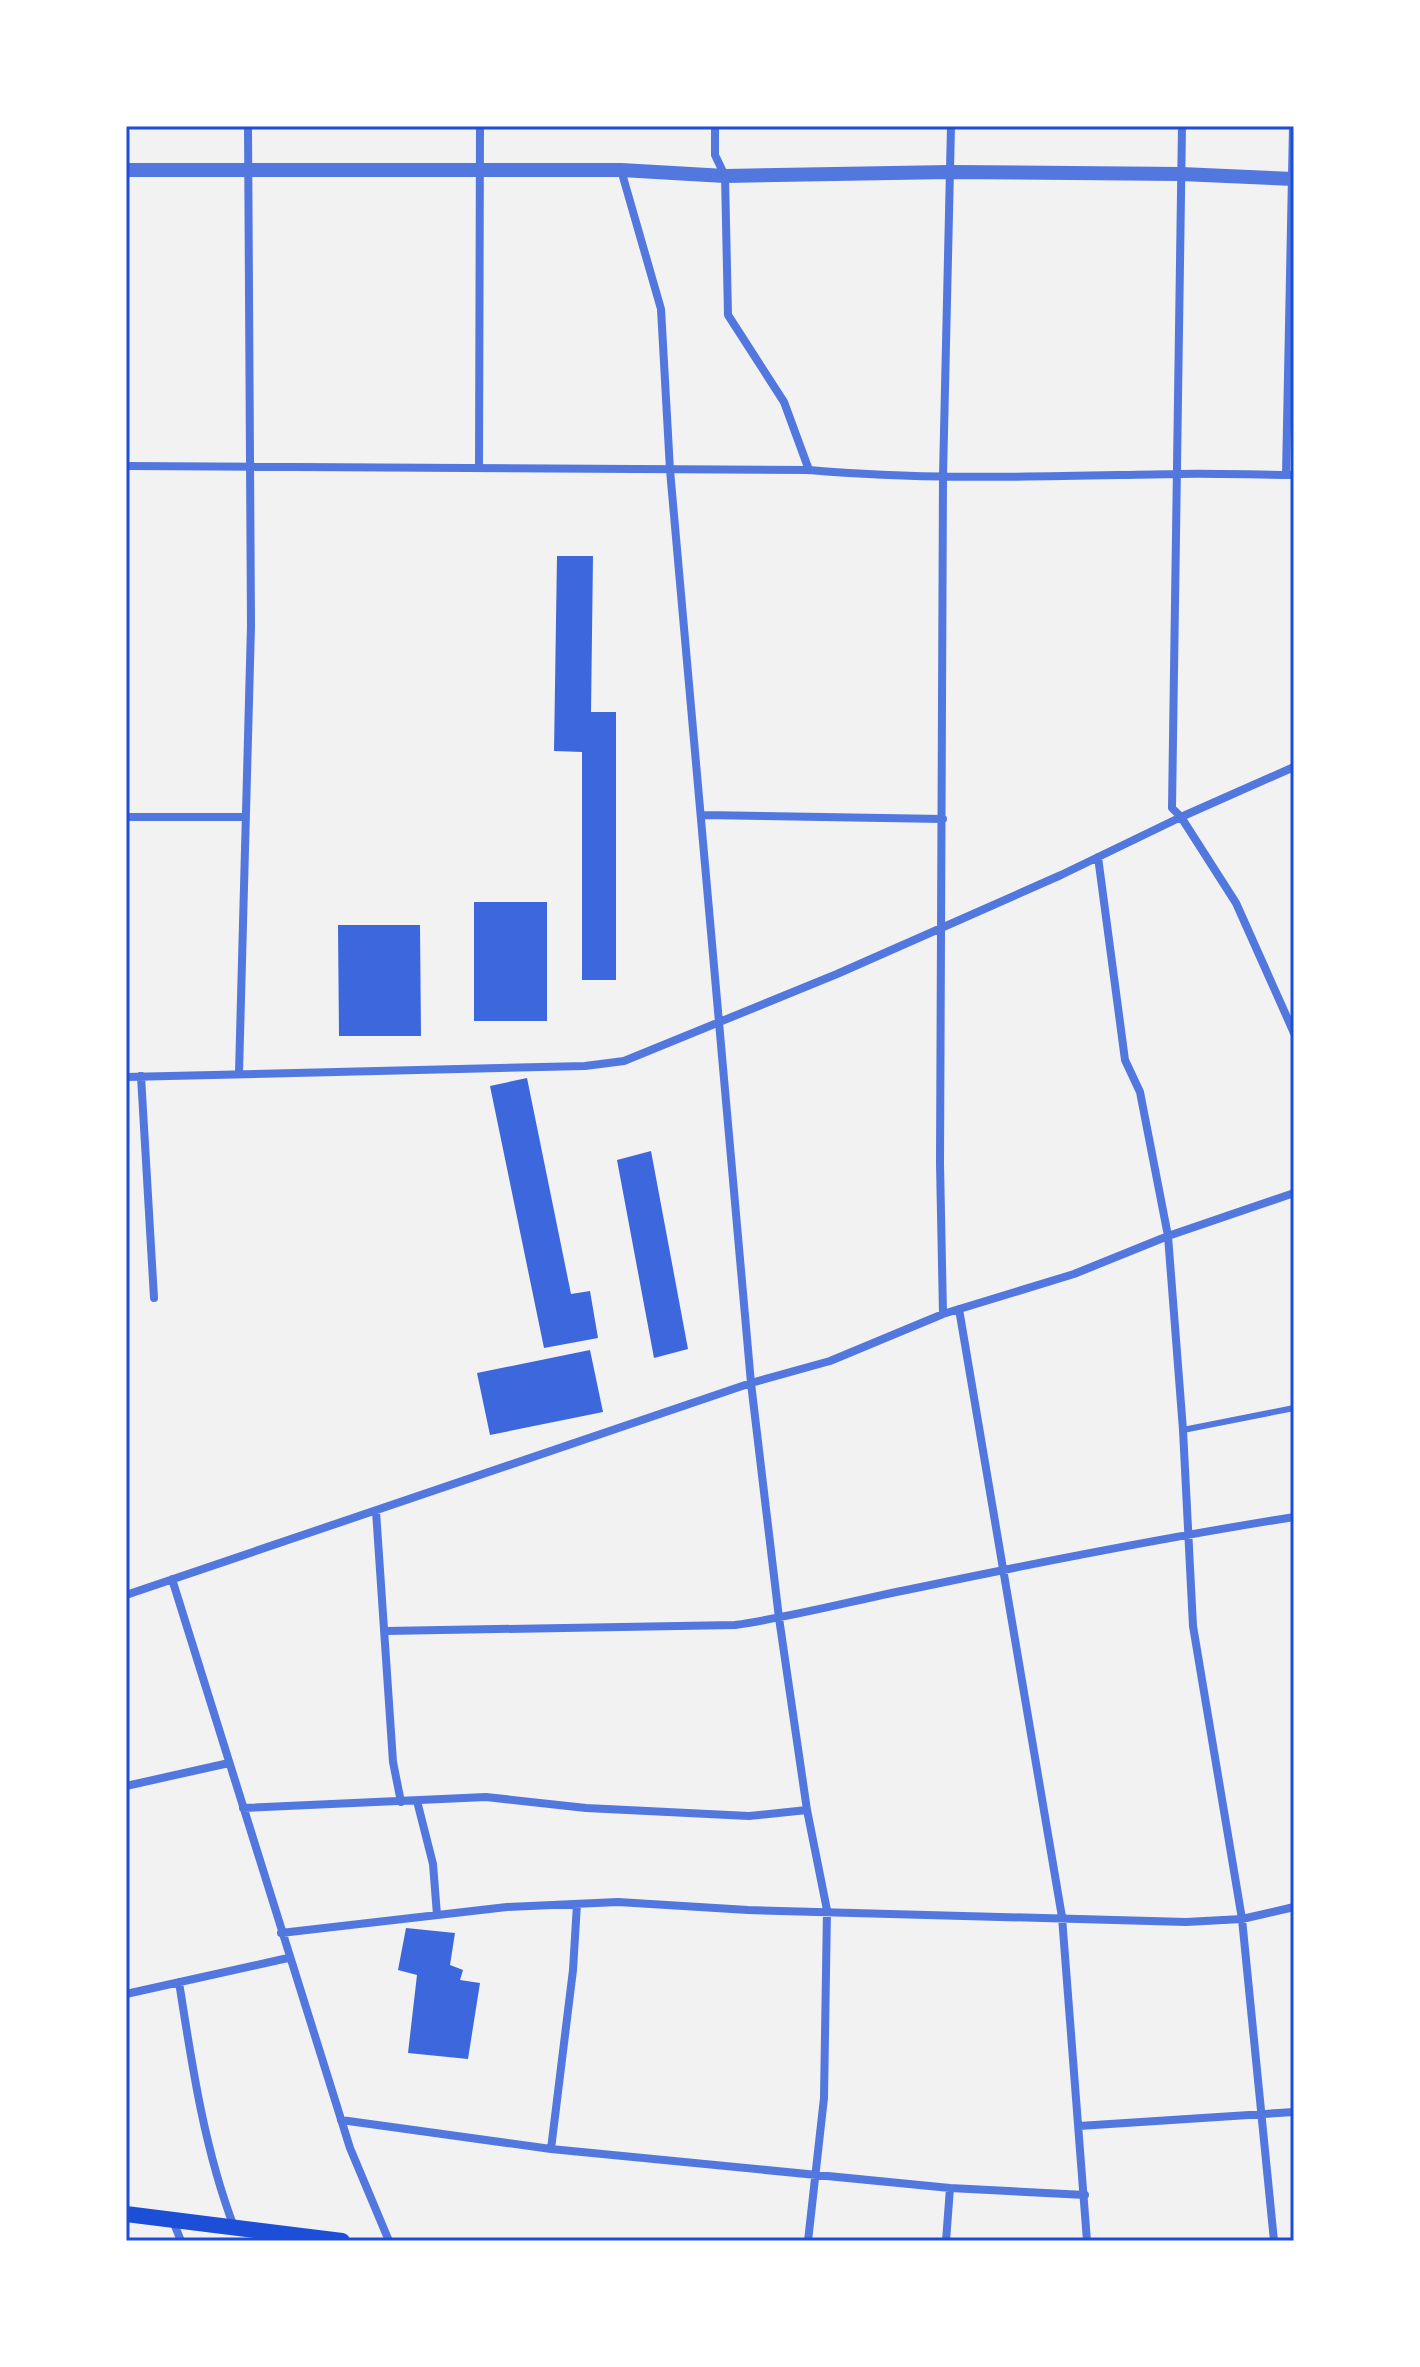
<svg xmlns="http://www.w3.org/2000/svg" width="1420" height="2367" viewBox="0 0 1420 2367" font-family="Inter,sans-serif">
  <rect width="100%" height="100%" fill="#f2f2f2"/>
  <path fill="#3d67dc" d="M 557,556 L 593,556 L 591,712 L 616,712 L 616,980 L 582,980 L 582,752 L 554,751 Z
    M 474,902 L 547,902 L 547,1021 L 474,1021 Z
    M 338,925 L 420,925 L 421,1036 L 339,1036 Z
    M 527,1078 L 571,1294 L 590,1291 L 598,1338 L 544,1348 L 490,1086 Z
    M 651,1151 L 688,1349 L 654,1358 L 617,1160 Z
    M 590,1350 L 603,1412 L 490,1435 L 477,1373 Z
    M 406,1928 L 455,1933 L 450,1965 L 463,1970 L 460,1980 L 480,1983 L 468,2059 L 408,2053 L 417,1975 L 398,1970 Z"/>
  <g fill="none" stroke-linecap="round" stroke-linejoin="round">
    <path stroke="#5277de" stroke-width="6" d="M 1183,1430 L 1294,1408"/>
    <path stroke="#5277de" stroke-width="8" d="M 715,126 L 715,155 L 725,176 L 728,315 L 784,402 L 809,470
      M 1182,126 L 1172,808 L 1181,817 L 1236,903 L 1294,1033
      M 621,170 L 661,309 L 670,470 L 751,1383 L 779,1618 L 807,1810 L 827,1910 L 824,2098 L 808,2241
      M 126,466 L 809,470 C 932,481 1054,476 1177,474 C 1216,473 1255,475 1294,475
      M 479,468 L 480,126
      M 1286,475 L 1293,126
      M 703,815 L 943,819
      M 126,817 L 244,817
      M 1098,857 L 1125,1060 L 1140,1092 L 1168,1236 L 1183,1430 L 1193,1626 L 1242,1919 L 1274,2241
      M 239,1073 L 251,626 L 248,126
      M 141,1076 L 154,1298
      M 126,1077 L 585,1066 L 624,1061 L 837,974 L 1061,875 L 1181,817 L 1294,767
      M 959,1309 L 1062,1917 L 1087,2241
      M 943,1314 L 940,1164 L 943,476 L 951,126
      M 376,1511 L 393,1762 L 401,1802
      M 172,1579 L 350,2148 L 389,2241
      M 126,1595 L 751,1383 L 830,1361 L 943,1314 L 1074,1274 L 1168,1236 L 1294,1193
      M 386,1631 L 735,1625 C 798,1616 859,1599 921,1587 C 1045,1561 1169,1537 1294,1517
      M 126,1786 L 229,1763
      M 417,1801 L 433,1864 L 437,1915
      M 243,1808 L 486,1797 L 586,1808 L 749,1816 L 807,1810
      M 281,1933 L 507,1907 L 618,1902 L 748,1910 L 1186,1922 L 1242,1919 L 1294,1907
      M 179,1982 C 192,2065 204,2148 234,2227
      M 126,1994 L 288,1958
      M 341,2120 L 551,2149 L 950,2188 L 1085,2195
      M 1079,2126 L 1294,2112
      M 551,2149 L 573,1970 L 577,1904
      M 173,2221 L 181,2241
      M 946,2241 L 950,2188"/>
    <path stroke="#5277de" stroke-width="14" d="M 126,170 L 621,170 L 725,176 L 950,172 L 1181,174 L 1294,179"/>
    <path stroke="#1d4ed8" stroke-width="16" d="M 126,2214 L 342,2241"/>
  </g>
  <rect width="1420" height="2367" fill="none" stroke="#ffffff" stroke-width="256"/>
  <rect x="128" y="128" width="1164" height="2111" fill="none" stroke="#1d4ed8" stroke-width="3"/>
</svg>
